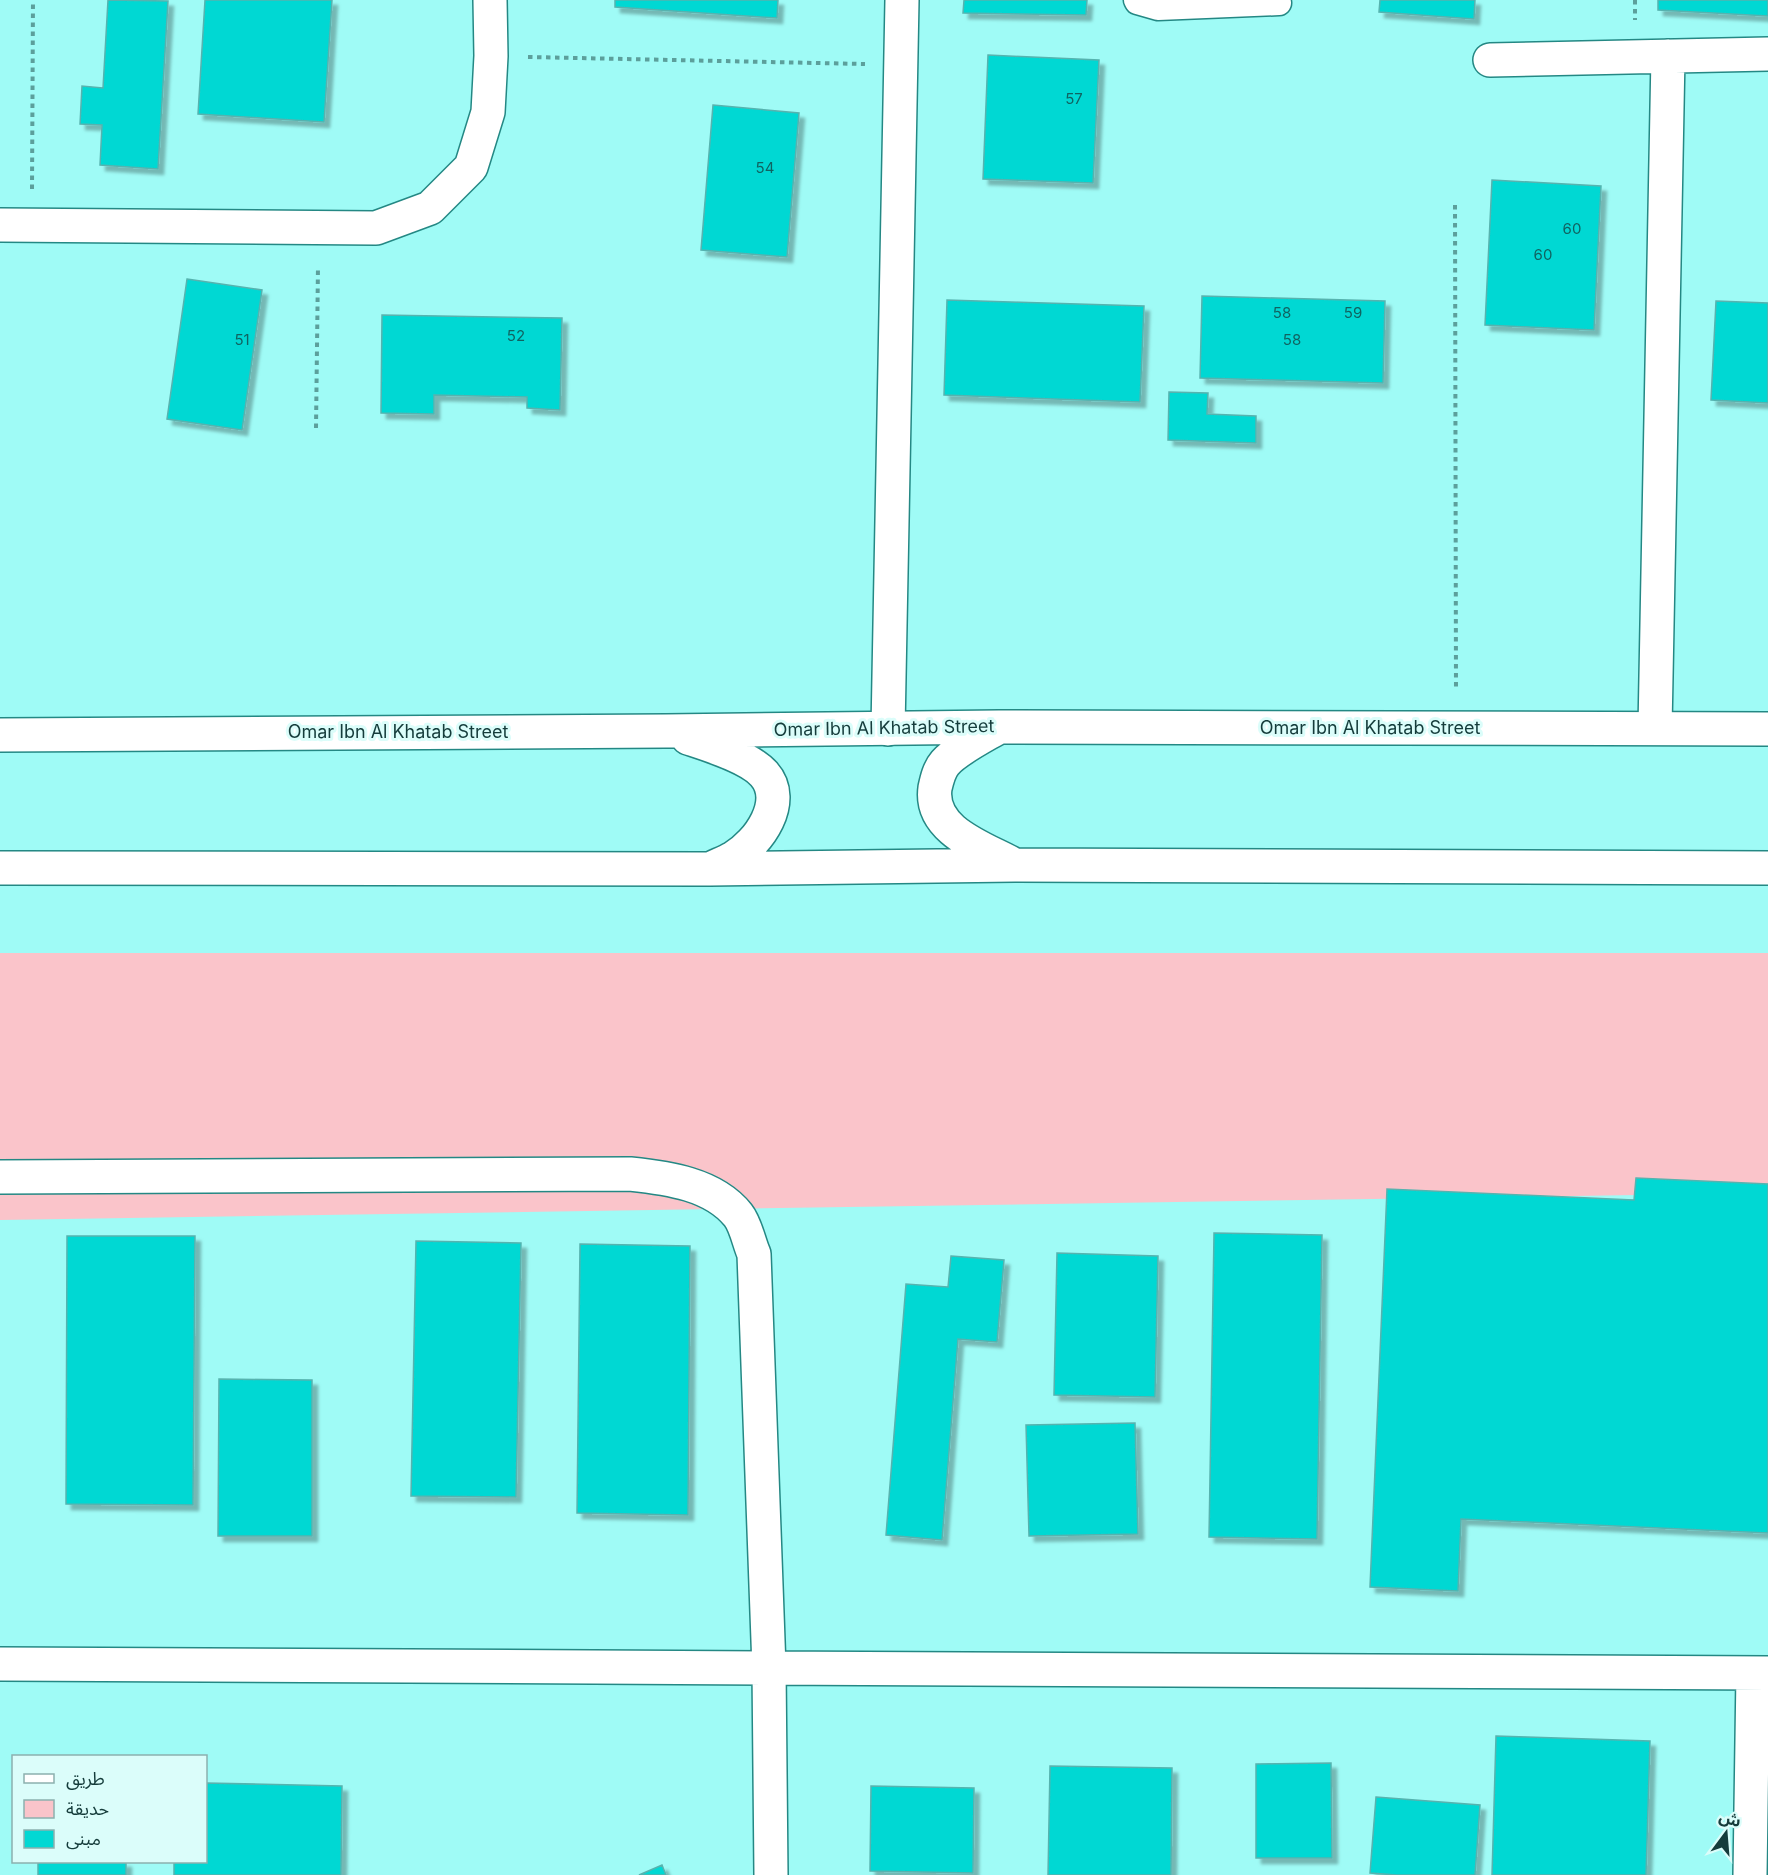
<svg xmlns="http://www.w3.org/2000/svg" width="1768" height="1875" viewBox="0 0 1768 1875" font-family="Inter,'Noto Sans Arabic',sans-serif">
  <defs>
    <filter id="shadow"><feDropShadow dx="5.5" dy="5.5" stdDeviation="1.5" flood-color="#0004"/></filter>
  </defs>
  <rect width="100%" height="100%" fill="#9ffbf6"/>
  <path fill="#fac4ca" d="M 0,953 L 1768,953 L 1768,1193 L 0,1220 Z"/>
  <path fill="#02d8d3" stroke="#57b3af" stroke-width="1.5" filter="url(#shadow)" d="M 108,0 L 168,1 L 158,169 L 100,165 L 102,125 L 80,124 L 82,86 L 103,88 Z
    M 205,0 L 332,0 L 324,122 L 198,114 Z
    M 615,0 L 778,0 L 777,18 L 615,7 Z
    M 964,0 L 1087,0 L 1086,15 L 963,13 Z
    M 1380,0 L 1475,0 L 1474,19 L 1379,12 Z
    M 1658,0 L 1768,0 L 1768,16 L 1658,10 Z
    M 988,55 L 1099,60 L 1093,183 L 983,179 Z
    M 713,105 L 799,113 L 787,257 L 701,250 Z
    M 1492,180 L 1601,186 L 1594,330 L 1485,325 Z
    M 187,279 L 262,290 L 242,430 L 167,419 Z
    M 1202,296 L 1385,301 L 1383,383 L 1200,378 Z
    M 947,300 L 1144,306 L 1140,402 L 944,395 Z
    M 1716,301 L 1768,303 L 1768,403 L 1711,400 Z
    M 382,315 L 562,318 L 560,410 L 527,408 L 527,397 L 434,395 L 434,414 L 381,413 Z
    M 1169,392 L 1208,393 L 1207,414 L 1256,416 L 1256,443 L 1168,440 Z
    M 1636,1178 L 1768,1184 L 1768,1533 L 1461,1519 L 1458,1591 L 1370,1587 L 1387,1189 L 1634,1200 Z
    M 1214,1233 L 1322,1235 L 1317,1539 L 1209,1537 Z
    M 67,1236 L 195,1236 L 193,1505 L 66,1504 Z
    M 416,1241 L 521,1243 L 516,1497 L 411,1496 Z
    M 580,1244 L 690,1246 L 688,1515 L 577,1513 Z
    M 1057,1253 L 1158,1256 L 1155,1397 L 1054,1395 Z
    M 951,1256 L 1004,1260 L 997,1342 L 958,1339 L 942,1540 L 886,1535 L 906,1284 L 948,1287 Z
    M 219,1379 L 312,1380 L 312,1536 L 218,1536 Z
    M 1135,1423 L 1138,1534 L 1029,1536 L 1026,1425 Z
    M 1496,1736 L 1650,1741 L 1646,1875 L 1492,1875 Z
    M 1331,1763 L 1332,1858 L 1256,1858 L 1256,1764 Z
    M 1050,1766 L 1172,1768 L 1171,1875 L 1048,1875 Z
    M 206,1783 L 342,1786 L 341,1875 L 174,1875 L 174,1862 L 206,1862 Z
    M 871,1786 L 974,1788 L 973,1873 L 870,1871 Z
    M 1376,1797 L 1480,1805 L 1475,1875 L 1397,1875 L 1370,1873 Z
    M 38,1862 L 126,1862 L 126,1875 L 38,1875 Z
    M 662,1865 L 666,1875 L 639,1875 Z"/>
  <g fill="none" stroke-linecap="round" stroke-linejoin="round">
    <defs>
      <path id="lane" d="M 1136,0 L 1137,2 L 1158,8 L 1279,3"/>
      <path id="street" d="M 1490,60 L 1768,54
        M 0,225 L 376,228 L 430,208 L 471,167 L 488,112 L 491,56 L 490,0
        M 1655,728 L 1668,56
        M 888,729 L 902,0
        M 0,1177 L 630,1174 C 668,1178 713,1184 738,1215 C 746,1225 749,1243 754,1254 L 769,1668 L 771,1875
        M 0,1664 L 1768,1673
        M 1750,1875 L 1753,1673"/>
      <path id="secondary" d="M 999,727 C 984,736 956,750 945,763 C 939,770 937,779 935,788 C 929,830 981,847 1011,863
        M 0,735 L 666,731 L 999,727 L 1768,729
        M 688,738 C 709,745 749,757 764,774 C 788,801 759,843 733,858 C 726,862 718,865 712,868
        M 0,868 L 710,869 L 1015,865 L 1768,868"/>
    </defs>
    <use href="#lane" stroke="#248884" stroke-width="27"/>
    <use href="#street" stroke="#248884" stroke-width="36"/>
    <use href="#secondary" stroke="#248884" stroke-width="36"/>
    <path stroke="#5c9f9b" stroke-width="4" stroke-dasharray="4.5 4.5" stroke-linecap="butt" d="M 1635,0 L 1635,20
      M 528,57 L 865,64
      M 32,189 L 33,0
      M 1455,205 L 1456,691
      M 316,428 L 318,266"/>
    <use href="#lane" stroke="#fff" stroke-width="24"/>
    <use href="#street" stroke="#fff" stroke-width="33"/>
    <use href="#secondary" stroke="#fff" stroke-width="33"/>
  </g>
  <g text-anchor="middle" stroke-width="6" stroke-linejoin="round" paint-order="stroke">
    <g font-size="15" fill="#106361">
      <text x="1074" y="104">57</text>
      <text x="765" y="173">54</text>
      <text x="1572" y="234">60</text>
      <text x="1543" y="260">60</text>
      <text x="1282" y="318">58</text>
      <text x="1353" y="318">59</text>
      <text x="516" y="341">52</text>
      <text x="242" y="345">51</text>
      <text x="1292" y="345">58</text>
    </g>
    <g font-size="18" fill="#153c3b" stroke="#dbfdfa">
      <text transform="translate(884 728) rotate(-1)" y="6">Omar Ibn Al Khatab Street</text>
      <text x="1370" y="734">Omar Ibn Al Khatab Street</text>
      <text x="398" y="738">Omar Ibn Al Khatab Street</text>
    </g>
  </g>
  <rect x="12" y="1755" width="195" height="108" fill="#dbfdfa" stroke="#8cb0ae" stroke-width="1.5"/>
  <rect x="24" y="1774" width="30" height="9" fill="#ffffff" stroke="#8cb0ae" stroke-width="1.5"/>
  <text x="66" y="1785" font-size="18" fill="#153c3b">طريق</text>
  <rect x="24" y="1800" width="30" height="18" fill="#fac4ca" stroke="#8cb0ae" stroke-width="1.5"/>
  <text x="66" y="1815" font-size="18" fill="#153c3b">حديقة</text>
  <rect x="24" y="1830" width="30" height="18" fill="#02d8d3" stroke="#8cb0ae" stroke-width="1.5"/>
  <text x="66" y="1845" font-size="18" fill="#153c3b">مبنى</text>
  <g transform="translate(1726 1833) rotate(16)" stroke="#dbfdfa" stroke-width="4.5" paint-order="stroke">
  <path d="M0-4.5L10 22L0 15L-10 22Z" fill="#153c3b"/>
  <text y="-9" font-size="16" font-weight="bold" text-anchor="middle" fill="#153c3b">ش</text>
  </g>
</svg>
